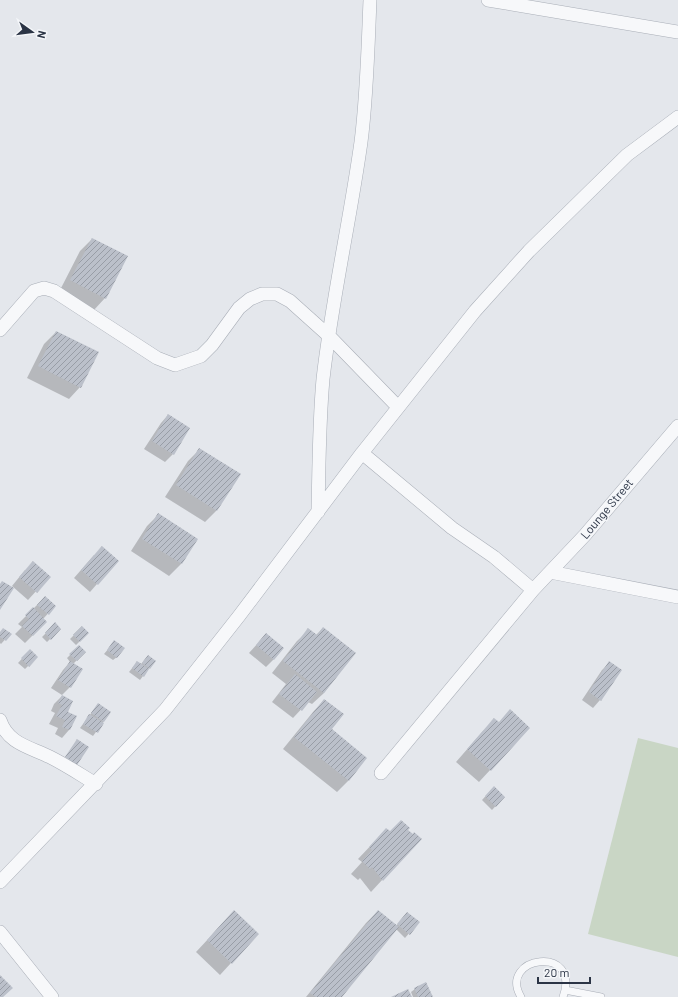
<svg xmlns="http://www.w3.org/2000/svg" width="678" height="997" viewBox="0 0 678 997" font-family="Barlow,sans-serif">
  <defs>
    <pattern id="building-hatch" width="6" height="6" patternUnits="userSpaceOnUse"><rect width="6" height="6" fill="#bbc0ca"/><path d="M-1 1l2-2M0 6l6-6M5 7l2-2" fill="none" stroke="#989da6"/></pattern>
  </defs>
  <rect width="100%" height="100%" fill="#e4e7ec"/>
  <path fill="#c9d6c5" d="M 638,738 L 678,748 L 678,957 L 588,934 Z"/>
  <path fill="#0003" d="M 92,239 L 105,298 L 94,310 L 59,292 L 80,251 Z
    M 56,332 L 80,387 L 69,399 L 27,378 L 44,344 Z
    M 168,415 L 173,454 L 165,462 L 144,449 L 161,423 Z
    M 200,449 L 239,474 L 216,511 L 205,522 L 165,497 L 188,461 Z
    M 158,515 L 196,539 L 181,564 L 169,576 L 131,551 L 147,526 Z
    M 94,555 L 97,584 L 90,592 L 74,578 Z
    M 25,570 L 49,577 L 28,600 L 12,586 Z
    M 41,601 L 55,606 L 43,619 L 46,622 L 25,643 L 15,634 L 22,627 L 18,624 Z
    M 55,624 L 60,629 L 47,642 L 42,637 Z
    M 82,627 L 88,633 L 76,645 L 70,639 Z
    M 323,628 L 355,653 L 324,693 L 312,704 L 308,702 L 293,718 L 272,702 L 286,684 L 272,673 L 297,641 L 309,630 L 316,635 Z
    M 0,632 L 10,634 L 1,644 L 0,643 Z
    M 266,634 L 274,659 L 266,667 L 249,653 Z
    M 114,642 L 117,657 L 113,660 L 104,654 Z
    M 79,646 L 85,652 L 73,664 L 70,687 L 62,695 L 51,688 L 63,670 L 70,662 L 67,658 Z
    M 30,650 L 37,657 L 25,669 L 18,663 Z
    M 148,656 L 149,668 L 140,680 L 129,672 L 137,662 L 141,664 Z
    M 609,663 L 600,700 L 593,708 L 582,700 L 602,670 Z
    M 62,696 L 67,713 L 76,717 L 69,730 L 62,738 L 55,734 L 58,728 L 49,724 L 55,713 L 51,711 L 54,704 Z
    M 324,700 L 330,730 L 349,780 L 337,792 L 283,749 L 313,712 Z
    M 98,704 L 110,713 L 93,736 L 80,728 Z
    M 498,723 L 529,728 L 479,782 L 456,762 L 483,731 Z
    M 494,787 L 504,797 L 492,810 L 482,800 Z
    M 406,830 L 420,839 L 371,892 L 360,878 L 358,880 L 351,874 L 362,862 L 358,859 L 375,841 L 390,832 Z
    M 378,911 L 396,926 L 404,917 L 418,923 L 405,938 L 396,929 L 341,997 L 306,997 L 366,923 Z
    M 223,923 L 231,963 L 220,975 L 196,952 Z
    M 415,989 L 432,997 L 413,997 L 411,992 Z"/>
  <path fill="url(#building-hatch)" d="M 92,238 L 128,256 L 106,299 L 70,280 Z
    M 56,331 L 99,352 L 81,388 L 38,366 Z
    M 168,414 L 190,428 L 174,455 L 152,441 Z
    M 199,448 L 241,474 L 217,511 L 176,485 Z
    M 158,513 L 198,539 L 182,564 L 142,539 Z
    M 102,546 L 119,561 L 98,585 L 81,570 Z
    M 33,561 L 51,577 L 37,593 L 19,577 Z
    M 2,581 L 14,588 L 0,610 L 0,584 Z
    M 45,596 L 56,606 L 49,615 L 37,605 Z
    M 33,607 L 47,622 L 33,636 L 22,626 L 29,619 L 25,615 Z
    M 55,622 L 61,629 L 51,640 L 45,633 Z
    M 82,626 L 89,633 L 80,642 L 73,635 Z
    M 323,627 L 356,653 L 324,693 L 283,661 L 308,628 L 317,635 Z
    M 3,628 L 12,634 L 6,641 L 0,637 L 0,632 Z
    M 266,633 L 284,648 L 274,660 L 256,645 Z
    M 114,640 L 125,648 L 117,658 L 107,650 Z
    M 79,645 L 86,652 L 77,661 L 69,654 Z
    M 30,649 L 38,657 L 29,667 L 21,658 Z
    M 148,655 L 156,661 L 150,669 L 142,663 Z
    M 70,661 L 83,669 L 71,688 L 58,680 Z
    M 137,661 L 149,669 L 144,677 L 132,668 Z
    M 609,661 L 622,670 L 601,701 L 589,692 Z
    M 295,674 L 317,692 L 302,711 L 279,694 Z
    M 62,695 L 73,701 L 68,712 L 77,716 L 70,730 L 62,727 L 65,720 L 56,716 L 62,705 L 58,703 Z
    M 324,699 L 344,714 L 332,729 L 367,758 L 349,781 L 294,737 Z
    M 98,703 L 111,712 L 104,722 L 91,713 Z
    M 510,709 L 530,728 L 491,771 L 467,749 L 494,718 L 499,722 Z
    M 89,714 L 104,723 L 98,733 L 83,724 Z
    M 77,739 L 89,747 L 77,765 L 65,757 Z
    M 494,786 L 505,797 L 496,807 L 485,796 Z
    M 401,820 L 410,828 L 408,830 L 413,834 L 414,832 L 422,839 L 383,881 L 372,867 L 370,869 L 362,861 L 372,850 L 369,847 L 386,828 L 390,831 Z
    M 234,910 L 259,934 L 232,964 L 207,940 Z
    M 378,910 L 399,927 L 342,997 L 316,997 L 310,993 Z
    M 407,912 L 420,922 L 410,935 L 397,924 Z
    M 0,975 L 13,988 L 3,997 L 0,997 Z
    M 426,982 L 433,997 L 418,997 L 414,988 Z
    M 408,989 L 412,997 L 391,997 Z"/>
  <g fill="none" stroke-linecap="round" stroke-linejoin="round">
    <defs>
      <path id="lane" d="M 565,990 L 601,997
        M 521,997 C 497,956 582,944 563,997"/>
      <path id="street" d="M 488,0 L 678,32
        M 0,330 L 34,291 L 44,288 L 54,291 L 157,358 L 175,365 L 201,356 L 212,345 L 239,308 L 250,299 L 262,294 L 277,294 L 290,301 L 329,336 L 398,407
        M 362,453 L 452,528 L 494,557 L 533,590
        M 318,512 C 319,468 319,423 323,379 C 332,299 350,221 361,142 C 367,95 368,47 370,0
        M 550,572 L 678,597
        M 0,720 C 8,744 30,747 50,757 C 66,765 81,775 96,784
        M 381,773 L 533,590 L 585,535 L 678,426
        M 0,882 L 165,710 L 239,616 L 362,453 L 475,311 L 529,251 L 627,155 L 678,117
        M 0,932 L 52,997"/>
    </defs>
    <use href="#lane" stroke="#a9aeb7" stroke-width="8"/>
    <use href="#street" stroke="#a9aeb7" stroke-width="14"/>
    <use href="#lane" stroke="#f7f8fa" stroke-width="7"/>
    <use href="#street" stroke="#f7f8fa" stroke-width="13"/>
  </g>
  <g text-anchor="middle" stroke-width="3" stroke-linejoin="round" paint-order="stroke">
    <g font-size="12" fill="#2b3445" stroke="#f4f6f9">
      <text transform="translate(607 509) rotate(-50)" y="4">Lounge Street</text>
    </g>
  </g>
  <g transform="translate(32 32) rotate(104)" stroke="#f4f6f9" stroke-width="3" paint-order="stroke">
  <path d="M0-3L7 15L0 10L-7 15Z" fill="#2b3445"/>
  <text y="-6" font-size="11" font-weight="bold" text-anchor="middle" fill="#2b3445">N</text>
  </g>
  <path d="M538 977v6h52v-6" fill="none" stroke="#2b3445" stroke-width="2"/>
  <text x="544" y="977" font-size="12" fill="#2b3445" stroke="#f4f6f9" stroke-width="3" paint-order="stroke">20 m</text>
</svg>
